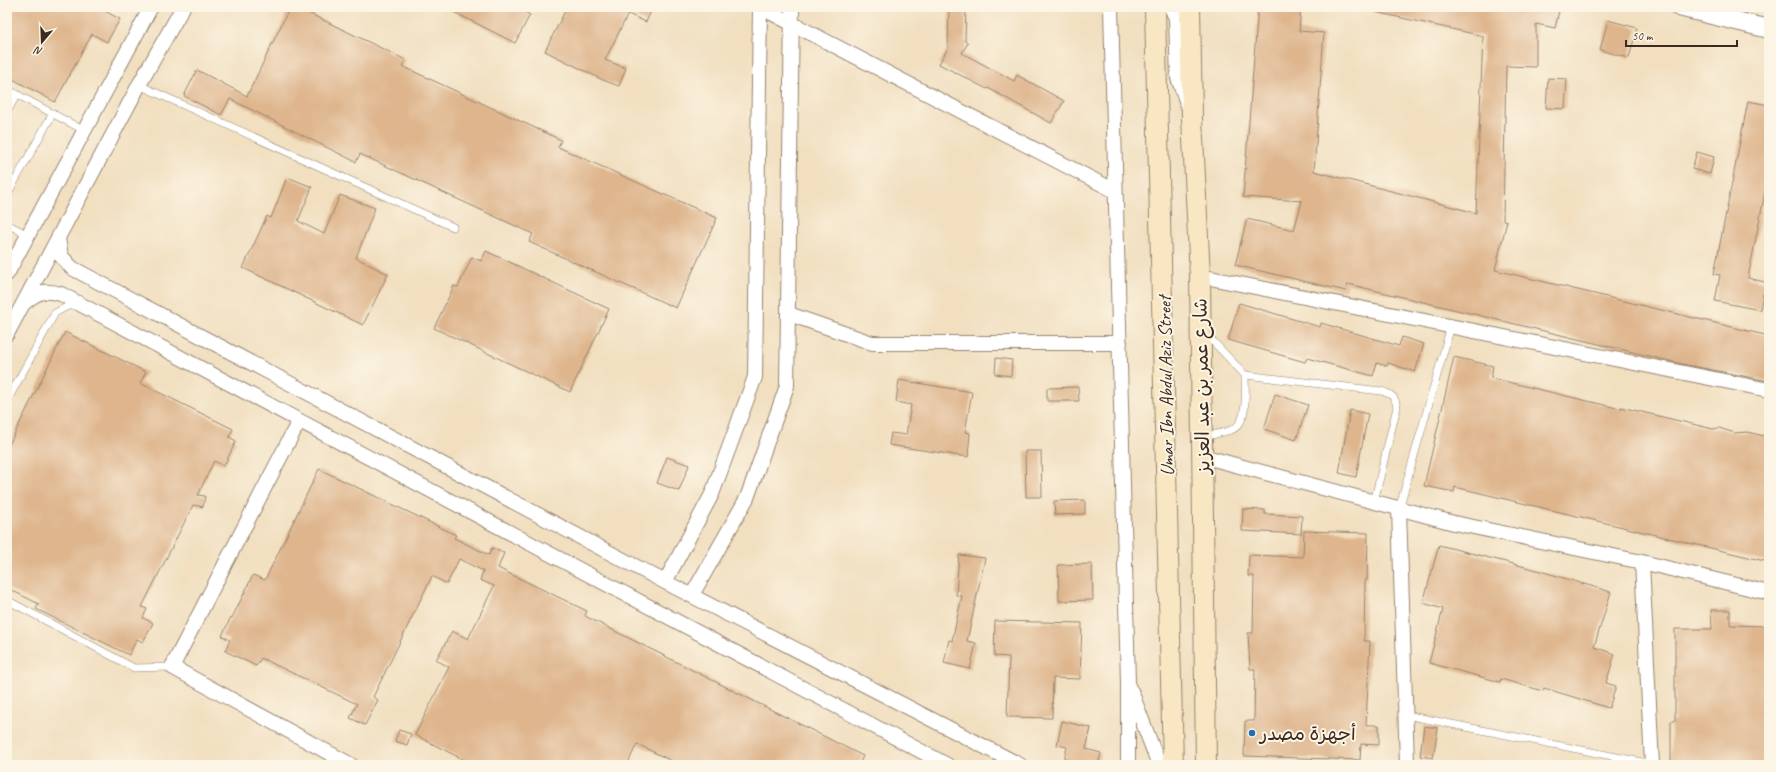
<svg xmlns="http://www.w3.org/2000/svg" width="1776" height="772" viewBox="0 0 1776 772" font-family="Caveat,'Playpen Sans Arabic',sans-serif">
  <rect width="100%" height="100%" fill="#fcf5e5"/>
  <filter id="ink" filterUnits="userSpaceOnUse"><feTurbulence type="fractalNoise" baseFrequency=".025" numOctaves="2"/><feDisplacementMap in="SourceGraphic" scale="8" xChannelSelector="R" yChannelSelector="G"/><feConvolveMatrix kernelMatrix="1 2 1 2 8 2 1 2 1" color-interpolation-filters="sRGB"/></filter>
  <filter id="wash" filterUnits="userSpaceOnUse"><feTurbulence type="fractalNoise" baseFrequency=".012" numOctaves="4" result="noise"/><feDisplacementMap in="SourceGraphic" scale="16" xChannelSelector="R" yChannelSelector="G"/><feGaussianBlur stdDeviation="0.9" result="paint"/><feColorMatrix in="noise" values="0 0 0 0 0 0 0 0 0 0 0 0 0 0 0 0 0 1.4 0 .05"/><feComposite in="paint" operator="in"/></filter>
  <g filter="url(#wash)">
    <rect width="100%" height="100%" fill="#f1dfc0"/>
    <g id="blocks">
      <path fill="#deb58d" d="M 7,7 L 97,7 L 120,19 L 107,42 L 92,34 L 55,102 L 7,76 Z
        M 290,7 L 296,7 L 406,60 L 402,66 L 561,140 L 558,147 L 717,218 L 676,308 L 529,242 L 533,234 L 360,154 L 356,162 L 230,99 L 221,115 L 184,96 L 197,70 L 247,96 Z
        M 444,7 L 515,7 L 530,15 L 515,43 Z
        M 567,7 L 653,7 L 646,22 L 628,14 L 605,60 L 626,68 L 619,86 L 603,80 L 545,51 Z
        M 949,7 L 966,7 L 965,41 L 968,43 L 962,53 L 1014,81 L 1017,75 L 1064,101 L 1051,123 L 988,88 L 987,89 L 939,64 L 948,48 Z
        M 1258,7 L 1301,7 L 1299,31 L 1324,33 L 1314,171 L 1476,213 L 1483,36 L 1375,12 L 1376,7 L 1539,7 L 1559,11 L 1555,28 L 1536,24 L 1536,67 L 1506,66 L 1503,220 L 1507,221 L 1495,270 L 1769,336 L 1769,381 L 1682,364 L 1348,284 L 1346,291 L 1235,265 L 1247,219 L 1294,230 L 1302,201 L 1243,197 Z
        M 1608,20 L 1637,28 L 1629,58 L 1600,50 Z
        M 1548,78 L 1567,79 L 1565,109 L 1546,108 Z
        M 1748,101 L 1769,105 L 1769,172 L 1748,278 L 1769,283 L 1769,295 L 1763,294 L 1760,310 L 1715,301 L 1720,275 L 1714,274 Z
        M 1697,152 L 1714,157 L 1710,174 L 1692,169 Z
        M 287,177 L 312,187 L 298,221 L 324,234 L 340,195 L 375,208 L 356,258 L 388,274 L 363,325 L 243,268 L 267,216 L 271,218 Z
        M 486,251 L 609,309 L 570,392 L 434,328 L 454,286 L 458,287 L 472,257 L 481,261 Z
        M 1239,303 L 1320,327 L 1321,323 L 1399,346 L 1402,337 L 1424,344 L 1415,372 L 1388,363 L 1387,366 L 1377,363 L 1373,376 L 1307,358 L 1305,362 L 1228,340 Z
        M 65,332 L 146,372 L 140,383 L 233,429 L 229,437 L 236,441 L 224,466 L 214,461 L 198,495 L 205,496 L 203,507 L 193,505 L 142,607 L 147,609 L 143,618 L 153,623 L 143,642 L 137,639 L 129,655 L 36,609 L 39,604 L 7,588 L 7,449 Z
        M 1454,357 L 1493,366 L 1491,378 L 1621,409 L 1621,407 L 1713,429 L 1719,428 L 1735,433 L 1747,432 L 1769,437 L 1769,562 L 1455,487 L 1454,492 L 1424,486 Z
        M 996,358 L 1012,360 L 1011,376 L 995,374 Z
        M 899,380 L 972,392 L 965,432 L 970,433 L 968,457 L 889,445 L 891,433 L 906,435 L 911,405 L 896,402 Z
        M 1078,387 L 1079,401 L 1047,401 L 1047,388 Z
        M 1275,394 L 1308,405 L 1296,440 L 1264,429 Z
        M 1350,410 L 1368,414 L 1356,477 L 1339,473 Z
        M 1025,451 L 1041,451 L 1042,497 L 1026,497 Z
        M 667,457 L 689,465 L 679,491 L 657,483 Z
        M 319,469 L 456,535 L 454,538 L 489,555 L 492,548 L 504,553 L 498,568 L 587,611 L 585,616 L 863,756 L 859,765 L 680,765 L 637,744 L 627,765 L 474,765 L 415,735 L 449,667 L 436,660 L 452,631 L 468,639 L 494,586 L 480,580 L 483,571 L 459,559 L 447,584 L 432,576 L 373,697 L 378,700 L 365,725 L 350,718 L 357,704 L 261,658 L 256,666 L 225,651 L 230,640 L 222,636 L 231,617 L 232,618 L 253,575 L 265,580 Z
        M 1085,500 L 1085,514 L 1055,515 L 1054,501 Z
        M 1243,509 L 1265,510 L 1265,514 L 1302,516 L 1301,534 L 1242,531 Z
        M 1304,531 L 1368,533 L 1367,580 L 1365,580 L 1364,641 L 1370,641 L 1366,725 L 1379,725 L 1379,745 L 1361,744 L 1360,760 L 1244,756 L 1245,721 L 1254,721 L 1255,669 L 1250,669 L 1248,633 L 1253,633 L 1254,576 L 1248,576 L 1249,555 L 1303,557 Z
        M 1439,545 L 1537,570 L 1611,592 L 1594,647 L 1615,654 L 1606,683 L 1616,686 L 1609,708 L 1544,688 L 1543,691 L 1501,679 L 1500,682 L 1429,663 L 1443,609 L 1423,603 Z
        M 959,555 L 985,558 L 967,641 L 976,643 L 970,669 L 944,663 L 949,640 L 952,641 L 962,596 L 956,595 Z
        M 1092,564 L 1093,600 L 1059,601 L 1058,565 Z
        M 1711,610 L 1730,610 L 1730,625 L 1769,626 L 1769,765 L 1694,765 L 1694,763 L 1671,763 L 1671,721 L 1675,721 L 1675,629 L 1712,629 Z
        M 995,621 L 1082,623 L 1080,679 L 1053,678 L 1052,718 L 1007,717 L 1009,657 L 994,656 Z
        M 1062,721 L 1091,728 L 1086,749 L 1101,753 L 1098,765 L 1090,765 L 1064,759 L 1067,747 L 1057,745 Z
        M 1424,726 L 1438,728 L 1433,758 L 1420,756 Z
        M 399,730 L 411,734 L 407,745 L 395,741 Z"/>
    </g>
  </g>
  <g filter="url(#ink)">
    <use href="#blocks" fill-opacity="0" stroke="#96846f" stroke-width="1"/>
    <g fill="none" stroke-linecap="round" stroke-linejoin="round">
      <defs>
        <path id="service" d="M 139,85 L 453,227
          M 7,89 L 85,131
          M 7,112 L 17,94
          M 7,195 L 53,113
          M 7,224 L 28,235
          M 1205,333 L 1245,375 L 1381,391 C 1391,394 1395,396 1397,407 L 1374,502
          M 7,401 L 55,313 L 68,306 L 77,306
          M 1203,437 C 1212,435 1222,433 1231,430 C 1249,424 1245,392 1245,375
          M 1399,509 L 1451,326
          M 7,600 L 134,668 L 172,667
          M 1406,715 L 1652,764"/>
        <path id="minor" d="M 1111,7 L 1128,683 L 1128,765
          M 1171,7 L 1176,18 L 1178,78 L 1188,106
          M 58,238 L 61,256 L 72,268 L 665,582 L 1020,765
          M 7,274 L 151,7
          M 1200,276 L 1769,390
          M 23,304 C 37,292 43,289 61,294 L 947,765
          M 789,314 L 872,343 L 1120,343
          M 7,334 L 139,85 L 183,7
          M 299,421 L 172,667 L 351,765
          M 1202,456 L 1454,523 L 1642,562 L 1769,593
          M 1399,509 L 1407,765
          M 1642,562 L 1652,765
          M 665,582 L 712,494 L 755,377 L 760,7 L 1115,191
          M 692,595 L 747,498 L 787,386 L 792,7
          M 1131,691 L 1159,765"/>
        <path id="tertiary" d="M 1679,7 L 1769,29"/>
        <path id="secondary" d="M 1155,7 L 1173,765
          M 1190,7 L 1192,118 L 1200,276 L 1206,765"/>
      </defs>
      <use href="#service" stroke="#96846f" stroke-width="8"/>
      <use href="#minor" stroke="#96846f" stroke-width="16"/>
      <use href="#tertiary" stroke="#96846f" stroke-width="20"/>
      <use href="#secondary" stroke="#96846f" stroke-width="22"/>
      <use href="#service" stroke="#fff" stroke-width="7"/>
      <use href="#minor" stroke="#fff" stroke-width="14"/>
      <use href="#tertiary" stroke="#fff" stroke-width="18"/>
      <use href="#secondary" stroke="#f9e7c3" stroke-width="20"/>
    </g>
  </g>
  <circle fill="#1f6fb2" stroke="#fcf5e5" stroke-width="1.5" cx="1252" cy="733" r="4"/>
  <g text-anchor="middle" stroke-width="4" stroke-linejoin="round" paint-order="stroke">
    <g font-size="19" fill="#3b2a1e" stroke="#fcf5e5">
      <text transform="translate(1165 386) rotate(-91)" y="7">Umar Ibn Abdul Aziz Street</text>
      <text transform="translate(1201 386) rotate(-91)" y="7">شارع عمر بن عبد العزيز</text>
    </g>
    <g font-size="19" fill="#3b2a1e" stroke="#fcf5e5" text-anchor="start">
      <text x="1260" y="740">أجهزة مصدر</text>
    </g>
  </g>
  <rect width="1776" height="772" fill="none" stroke="#fcf5e5" stroke-width="24"/>
  <g transform="translate(42 42) rotate(199)" stroke="#fcf5e5" stroke-width="3" paint-order="stroke">
  <path d="M0-3L7 15L0 10L-7 15Z" fill="#3b2a1e"/>
  <text y="-6" font-size="11" font-weight="bold" text-anchor="middle" fill="#3b2a1e">N</text>
  </g>
  <path d="M1626 40v6h111v-6" fill="none" stroke="#3b2a1e" stroke-width="2"/>
  <text x="1632" y="40" font-size="12" fill="#3b2a1e" stroke="#fcf5e5" stroke-width="3" paint-order="stroke">50 m</text>
</svg>
